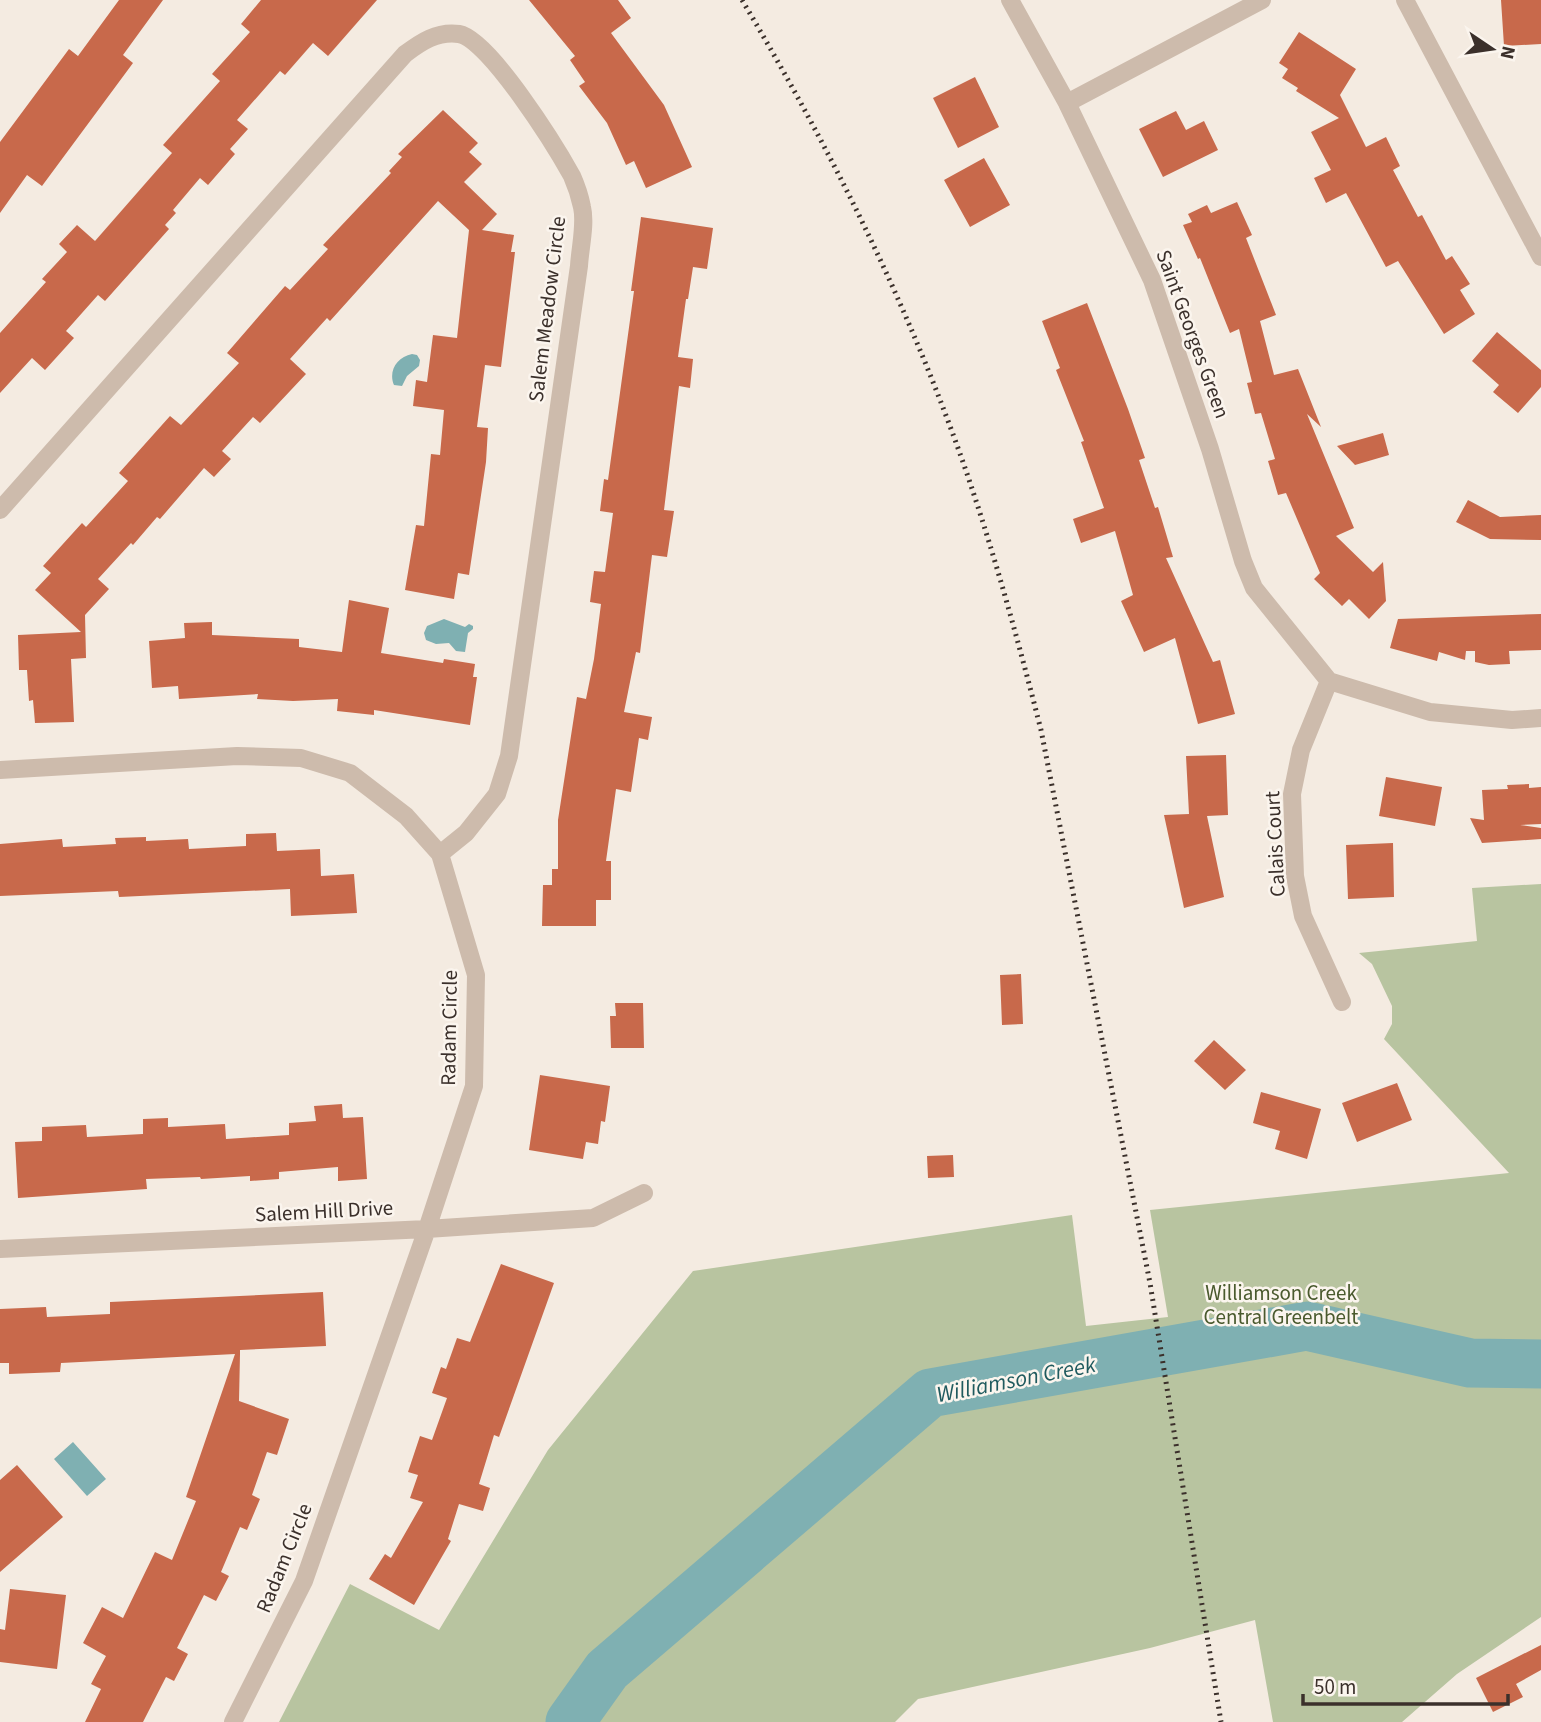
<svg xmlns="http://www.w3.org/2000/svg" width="1541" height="1722" viewBox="0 0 1541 1722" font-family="'Source Sans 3',sans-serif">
  <rect width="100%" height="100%" fill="#f4ebe1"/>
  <path fill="#b8c4a0" d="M 1541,884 L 1541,1617 L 1457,1674 L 1402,1722 L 1273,1722 L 1255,1620 L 1150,1648 L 918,1699 L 895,1722 L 279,1722 L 350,1584 L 439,1630 L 548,1450 L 693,1271 L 1072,1215 L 1086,1326 L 1168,1317 L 1150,1210 L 1509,1173 L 1384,1039 L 1392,1024 L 1392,1006 L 1372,964 L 1359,953 L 1477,941 L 1472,888 Z"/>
  <path fill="#7fb0b2" d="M 412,354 L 417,355 L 420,360 L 419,366 L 407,376 L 402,386 L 394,385 C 388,371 397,357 412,354 Z
    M 444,619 L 465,627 L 469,624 L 473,626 L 473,629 L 468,633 L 465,652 L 456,651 L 449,643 L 436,644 L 426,640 L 424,633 L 427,626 Z
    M 73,1442 L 106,1479 L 87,1496 L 54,1459 Z"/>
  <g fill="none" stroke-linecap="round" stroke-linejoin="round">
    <path stroke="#7fb0b2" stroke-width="49" d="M 570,1722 L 607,1670 L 930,1393 L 1307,1326 L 1470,1363 L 1541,1364"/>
  </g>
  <path fill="#c8694b" d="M 119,0 L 163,0 L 123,55 L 133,63 L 42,186 L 27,175 L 0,213 L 0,142 L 69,49 L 78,56 Z
    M 261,0 L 377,0 L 328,56 L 313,43 L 285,75 L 280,71 L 237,120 L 248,129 L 230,149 L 235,154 L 208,185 L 200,178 L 173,210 L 176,213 L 165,225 L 169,229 L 105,301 L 98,295 L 66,331 L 74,338 L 45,370 L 32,358 L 0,393 L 0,333 L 46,282 L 42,279 L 67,252 L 59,244 L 77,225 L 95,241 L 172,153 L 163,145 L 220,81 L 212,74 L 250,32 L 241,24 Z
    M 529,0 L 618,0 L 631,18 L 611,33 L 664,105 L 692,167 L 646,188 L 634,161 L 626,165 L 607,123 L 579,86 L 585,82 L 570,60 L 575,56 Z
    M 1501,0 L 1541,0 L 1541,44 L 1504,46 Z
    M 1299,32 L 1356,69 L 1340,95 L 1366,147 L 1386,137 L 1400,166 L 1393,170 L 1418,217 L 1422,215 L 1446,260 L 1452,256 L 1470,284 L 1460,290 L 1475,314 L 1444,334 L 1398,261 L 1386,267 L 1346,193 L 1326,203 L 1314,178 L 1331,170 L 1311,132 L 1339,118 L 1296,91 L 1298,88 L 1282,78 L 1288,69 L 1279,63 Z
    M 975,77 L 999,127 L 958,148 L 933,98 Z
    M 443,110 L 478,143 L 469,152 L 482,164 L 464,182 L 497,214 L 482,230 L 514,235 L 511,252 L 515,252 L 501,367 L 485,365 L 477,427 L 488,428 L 486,462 L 469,575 L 458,573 L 454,599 L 405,590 L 416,525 L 424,526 L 431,454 L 440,455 L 444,410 L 413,406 L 416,380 L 427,382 L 433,335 L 457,338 L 469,230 L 438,201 L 330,321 L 327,318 L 290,359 L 306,374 L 260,423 L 253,417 L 222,451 L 231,459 L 214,477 L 204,468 L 160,519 L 157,517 L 133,545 L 131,543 L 98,579 L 109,589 L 85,615 L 86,658 L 71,659 L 74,722 L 35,723 L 33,700 L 29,701 L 27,670 L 19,670 L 18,635 L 81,632 L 35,590 L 51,573 L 43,566 L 82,523 L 86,527 L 128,481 L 119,473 L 170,416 L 181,425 L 239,363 L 227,353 L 285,286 L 290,290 L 328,249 L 323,245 L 391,173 L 389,171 L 402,157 L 398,154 Z
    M 1176,111 L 1186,130 L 1204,121 L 1218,150 L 1163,177 L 1139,129 Z
    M 984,158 L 1010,205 L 970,227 L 944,180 Z
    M 1237,202 L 1252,235 L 1246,238 L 1276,315 L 1260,321 L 1274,375 L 1298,369 L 1321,427 L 1307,414 L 1354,528 L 1336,536 L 1373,572 L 1383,562 L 1386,601 L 1369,619 L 1349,599 L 1342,606 L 1314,579 L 1320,573 L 1286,493 L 1278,495 L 1268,461 L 1275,459 L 1261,413 L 1255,414 L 1247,383 L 1252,382 L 1239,329 L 1230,333 L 1200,258 L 1198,259 L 1183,225 L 1192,222 L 1188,214 L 1207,205 L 1211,213 Z
    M 641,217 L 713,228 L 707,269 L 693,267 L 688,299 L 686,299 L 678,357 L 693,359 L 690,388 L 679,386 L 664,510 L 674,511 L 667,557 L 652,555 L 640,653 L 636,652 L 624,712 L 652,717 L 648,740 L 639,738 L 631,792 L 616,789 L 606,861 L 611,861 L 611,900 L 596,900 L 596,926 L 542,926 L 543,885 L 552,885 L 552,869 L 558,869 L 558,820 L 577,697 L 586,699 L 594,659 L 601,604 L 590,602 L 594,571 L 605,572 L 613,513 L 600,511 L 604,479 L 608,480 L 634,291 L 631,291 Z
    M 1087,303 L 1128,409 L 1145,458 L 1139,460 L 1155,508 L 1158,507 L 1173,557 L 1166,558 L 1213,662 L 1220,660 L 1235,714 L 1198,724 L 1175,638 L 1144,652 L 1121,601 L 1133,595 L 1115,531 L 1081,543 L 1073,519 L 1104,508 L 1081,442 L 1084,441 L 1056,370 L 1060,368 L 1042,321 Z
    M 1497,332 L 1541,370 L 1541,387 L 1518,413 L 1493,392 L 1499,385 L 1472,361 Z
    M 1383,433 L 1389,455 L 1355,465 L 1337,446 Z
    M 1468,500 L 1500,517 L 1541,515 L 1541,540 L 1490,539 L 1456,522 Z
    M 349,600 L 389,608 L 381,653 L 443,663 L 444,659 L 475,664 L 473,677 L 477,677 L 470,725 L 374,710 L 374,715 L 337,711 L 338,699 L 293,701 L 257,699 L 258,694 L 179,699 L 178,686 L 152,688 L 149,641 L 185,638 L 184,623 L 212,622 L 212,635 L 299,639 L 299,647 L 342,652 Z
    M 1541,614 L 1541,650 L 1509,651 L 1510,664 L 1489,665 L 1475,662 L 1475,651 L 1466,651 L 1465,660 L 1439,652 L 1437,661 L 1390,648 L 1398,619 Z
    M 1226,755 L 1228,815 L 1207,816 L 1224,897 L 1184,908 L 1164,815 L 1189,814 L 1186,756 Z
    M 1386,777 L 1442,787 L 1435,826 L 1379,816 Z
    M 1529,784 L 1529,788 L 1541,787 L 1541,824 L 1520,825 L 1541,828 L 1541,839 L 1482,843 L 1470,818 L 1484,820 L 1482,790 L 1508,789 L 1507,785 Z
    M 276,833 L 277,851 L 320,849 L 321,876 L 354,874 L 357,913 L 291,916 L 290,889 L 119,897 L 118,891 L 0,896 L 0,844 L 62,839 L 63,847 L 116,844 L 115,838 L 146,837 L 146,841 L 188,839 L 189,849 L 246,846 L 246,834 Z
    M 1393,843 L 1394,897 L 1348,899 L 1346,845 Z
    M 1021,974 L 1023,1024 L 1002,1025 L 1000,975 Z
    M 615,1003 L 643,1003 L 644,1048 L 611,1048 L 610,1016 L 616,1016 Z
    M 1214,1040 L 1246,1070 L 1225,1090 L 1194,1061 Z
    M 540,1075 L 610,1086 L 605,1122 L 601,1121 L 598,1144 L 586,1142 L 583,1159 L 529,1150 Z
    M 1397,1083 L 1412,1120 L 1357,1142 L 1342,1103 Z
    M 1261,1092 L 1321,1109 L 1307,1159 L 1275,1149 L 1280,1131 L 1253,1123 Z
    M 342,1104 L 343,1118 L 363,1117 L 367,1179 L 338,1181 L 338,1167 L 279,1172 L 279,1179 L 250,1181 L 250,1176 L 201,1179 L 200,1177 L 146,1179 L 147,1189 L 18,1198 L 15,1142 L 42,1141 L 42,1127 L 86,1125 L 87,1137 L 143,1134 L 143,1119 L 168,1118 L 168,1127 L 225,1124 L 226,1139 L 289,1135 L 289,1123 L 316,1121 L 314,1106 Z
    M 953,1155 L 954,1177 L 928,1178 L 927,1156 Z
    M 501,1264 L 554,1283 L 499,1437 L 494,1435 L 479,1484 L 490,1488 L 483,1511 L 459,1504 L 448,1539 L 451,1541 L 414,1605 L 369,1579 L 385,1554 L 391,1558 L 423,1502 L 410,1498 L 418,1475 L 408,1472 L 420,1436 L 432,1440 L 447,1398 L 432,1393 L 441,1367 L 446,1369 L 457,1338 L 470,1342 Z
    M 323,1292 L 326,1346 L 240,1350 L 240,1354 L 237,1354 L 240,1354 L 239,1401 L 289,1419 L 277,1455 L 267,1452 L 252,1495 L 260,1499 L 247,1530 L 240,1527 L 221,1572 L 229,1576 L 216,1601 L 204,1595 L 177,1648 L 188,1654 L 174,1681 L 166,1677 L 143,1722 L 85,1722 L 101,1689 L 91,1684 L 106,1656 L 83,1643 L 102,1607 L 123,1618 L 155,1552 L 172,1560 L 196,1501 L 186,1497 L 235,1354 L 61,1363 L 60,1372 L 9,1374 L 9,1363 L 0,1363 L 0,1309 L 46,1307 L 47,1317 L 110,1314 L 110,1302 Z
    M 17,1465 L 63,1517 L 0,1572 L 0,1480 Z
    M 10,1589 L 66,1595 L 57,1669 L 0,1662 L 0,1629 L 5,1630 Z
    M 1541,1645 L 1541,1670 L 1516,1684 L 1523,1697 L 1493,1712 L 1476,1678 Z"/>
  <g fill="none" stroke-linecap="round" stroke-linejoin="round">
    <path stroke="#cdbbac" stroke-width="18" d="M 1010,0 L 1067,103 L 1152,280 L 1210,449 L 1243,561 L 1254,588 L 1329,681
      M 1405,0 L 1541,257
      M 1067,103 L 1262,0
      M 0,510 L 405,54 C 421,42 437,31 459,34 C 489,39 556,147 572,176 C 576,185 580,197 582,207 C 586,224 580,248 579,266 L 509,756 L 497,794 L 466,833 L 440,854
      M 1329,681 L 1301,750 L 1292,794 L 1295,876 L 1303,916 L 1342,1002
      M 1329,681 L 1430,712 L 1512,720 L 1541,718
      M 0,770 L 237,756 L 301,758 L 350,773 L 406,816 L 440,854 L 476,975 L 474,1086 L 427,1229 L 304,1581 L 233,1722
      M 0,1249 L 427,1229 L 593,1218 L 644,1193"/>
    <path stroke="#3b302b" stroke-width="5" stroke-dasharray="2 5" stroke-linecap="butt" d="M 742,0 C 830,148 907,302 964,465 C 994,552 1018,640 1041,730 L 1150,1283 L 1221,1722"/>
  </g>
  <g text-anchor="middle" stroke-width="5" stroke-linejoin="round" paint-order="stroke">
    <g font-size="21" fill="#3b302b" stroke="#fbf5ee">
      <text transform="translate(547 309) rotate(-83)" y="7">Salem Meadow Circle</text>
      <text transform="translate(1193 334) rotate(70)" y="7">Saint Georges Green</text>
      <text transform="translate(1275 844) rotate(-93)" y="7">Calais Court</text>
      <text transform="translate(449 1028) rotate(-89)" y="7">Radam Circle</text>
      <text transform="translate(324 1211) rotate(-3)" y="7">Salem Hill Drive</text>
      <text transform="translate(284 1558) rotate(-68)" y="7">Radam Circle</text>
    </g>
    <g font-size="21" fill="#4a5a2e" stroke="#fbf5ee">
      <text x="1281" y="1300">Williamson Creek<tspan x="1281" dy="24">Central Greenbelt</tspan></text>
    </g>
    <g font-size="23" font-style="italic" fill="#1f5a5e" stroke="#fbf5ee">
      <text transform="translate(1016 1379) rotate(-11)" y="8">Williamson Creek</text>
    </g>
  </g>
  <g transform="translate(1492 49) rotate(103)" stroke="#fbf5ee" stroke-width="5" paint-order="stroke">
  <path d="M0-5L12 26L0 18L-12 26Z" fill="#3b302b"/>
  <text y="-10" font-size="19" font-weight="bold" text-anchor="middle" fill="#3b302b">N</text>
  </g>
  <path d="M1303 1694v10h205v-10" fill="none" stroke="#3b302b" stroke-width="3.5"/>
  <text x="1314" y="1694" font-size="21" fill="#3b302b" stroke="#fbf5ee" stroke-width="5" paint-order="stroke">50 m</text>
</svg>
